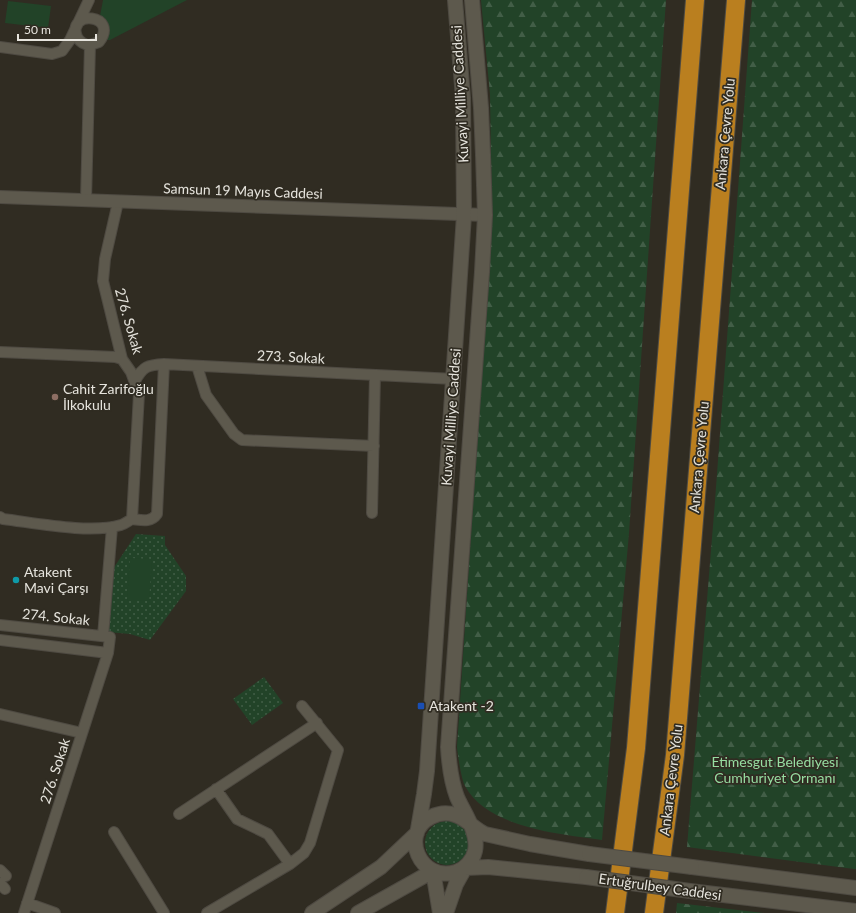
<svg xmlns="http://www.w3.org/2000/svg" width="856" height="913" viewBox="0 0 856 913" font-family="Lato,sans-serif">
  <defs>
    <pattern id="grass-dots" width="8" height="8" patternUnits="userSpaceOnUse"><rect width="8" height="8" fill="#224328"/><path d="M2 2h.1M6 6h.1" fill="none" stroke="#425e47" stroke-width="1.8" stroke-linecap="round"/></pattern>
    <pattern id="forest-firs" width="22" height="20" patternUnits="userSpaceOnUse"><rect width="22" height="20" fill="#224328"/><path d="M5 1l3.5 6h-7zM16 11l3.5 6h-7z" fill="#425e47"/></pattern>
  </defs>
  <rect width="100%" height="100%" fill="#302c22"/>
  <path fill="url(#grass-dots)" d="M 136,534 L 165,536 L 165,545 L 186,576 L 186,591 L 150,640 L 130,634 L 108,632 L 113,569 Z
    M 264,677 L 283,703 L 252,725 L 233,699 Z
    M425 843a22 22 0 1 1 44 0a22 22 0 1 1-44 0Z"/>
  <path fill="url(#forest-firs)" d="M 481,0 L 666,0 L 629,533 L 602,840 C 559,834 488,828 465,786 C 461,778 458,756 457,747 L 492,217 L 490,94 Z
    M 752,0 L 856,0 L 856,869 L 854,869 L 687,847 L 715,501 Z
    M 677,903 L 764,913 L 676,913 Z"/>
  <path fill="#224328" d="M 103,0 L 187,0 L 110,40 L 106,40 L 105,26 L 100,16 Z
    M 8,1 L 51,6 L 48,28 L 5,23 Z
    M 130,558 L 152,559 L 149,601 L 127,600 Z"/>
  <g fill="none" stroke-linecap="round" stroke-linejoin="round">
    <defs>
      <path id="minor" d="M 0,47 L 52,54 L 62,51 L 70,40 L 89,0
        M 86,200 L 90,45 L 99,42 C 120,14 66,9 77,37 C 80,42 85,45 90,45
        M 0,352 L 115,357 L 122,359
        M 197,366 L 206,395 L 234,434 L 242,440 L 374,446
        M 135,381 C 143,366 148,365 164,364 L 454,379
        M 372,513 L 375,375
        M 0,517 L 3,519 C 36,523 90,534 121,525 C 125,524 128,521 132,519 L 139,394 L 131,372 L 122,359 L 103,281 L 105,259 L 118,202
        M 132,519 C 141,520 151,523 157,514 L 164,364
        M 0,625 L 110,637 L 108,653 L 24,913
        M 103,636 L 112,527
        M 0,640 L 108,653
        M 0,714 L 82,733
        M 216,789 L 237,819 L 268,834 L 290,864
        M 179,814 L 317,723
        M 114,832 L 164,913
        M 0,870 L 6,876
        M 0,883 L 5,889
        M 27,903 L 55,913
        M 207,913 L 290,864 L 304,853 L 310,843 L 338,750 L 302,706"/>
      <path id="tertiary" d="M 0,197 L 485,215"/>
      <path id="secondary" d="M 472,0 L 481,108 L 483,155 L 485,215 L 482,272 L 448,747 C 449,764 451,781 457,797 C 464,813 479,833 475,851 C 473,860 465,869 456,872 C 420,883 399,833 431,817 C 439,813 447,812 455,815 C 466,818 474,829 485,834 L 530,844 L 589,854
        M 418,829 L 424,794 L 427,771 L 464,215 L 463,98 L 455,0
        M 692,867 L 856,888
        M 465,868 L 488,867 L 586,877
        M 433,871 L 440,913
        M 690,891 L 856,911
        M 312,913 L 381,867 L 417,833
        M 358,913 L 433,871
        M 446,913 L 456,884 L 465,868"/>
      <path id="motorway" d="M 615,913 L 636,748 L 695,0
        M 654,913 L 675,755 L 736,0"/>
    </defs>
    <use href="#minor" stroke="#4e4a42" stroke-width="12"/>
    <use href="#tertiary" stroke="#4e4a42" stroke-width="14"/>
    <use href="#secondary" stroke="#4e4a42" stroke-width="16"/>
    <use href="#motorway" stroke="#4e4a42" stroke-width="20"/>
    <use href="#minor" stroke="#5d594d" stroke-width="10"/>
    <use href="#tertiary" stroke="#5d594d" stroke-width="12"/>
    <use href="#secondary" stroke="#5d594d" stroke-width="14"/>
    <use href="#motorway" stroke="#ba7f1f" stroke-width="18"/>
    <defs>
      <path id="secondary-bridge" d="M 589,854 L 692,867
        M 586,877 L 690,891"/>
    </defs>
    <use href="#secondary-bridge" stroke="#4e4a42" stroke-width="16" stroke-linecap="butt"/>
    <use href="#secondary-bridge" stroke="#5d594d" stroke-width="14"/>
  </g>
  <circle fill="#8d6e63" stroke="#302c22" stroke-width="1.5" cx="55" cy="397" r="4"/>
  <circle fill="#0f9aa8" stroke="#302c22" stroke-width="1.5" cx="16" cy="580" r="4"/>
  <rect fill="#1a4fb4" stroke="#302c22" stroke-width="1.5" x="417" y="702" width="8" height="8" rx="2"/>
  <g text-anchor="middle" stroke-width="3.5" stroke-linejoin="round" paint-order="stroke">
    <g font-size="14" fill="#e6e4dd" stroke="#302c22">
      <text transform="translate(460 94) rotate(-93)" y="5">Kuvayi Milliye Caddesi</text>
      <text transform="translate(725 134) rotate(-85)" y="5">Ankara Çevre Yolu</text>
      <text transform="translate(243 191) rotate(2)" y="5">Samsun 19 Mayıs Caddesi</text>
      <text transform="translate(129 321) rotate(74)" y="5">276. Sokak</text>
      <text transform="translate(291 357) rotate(3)" y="5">273. Sokak</text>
      <text transform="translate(451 417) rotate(-86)" y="5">Kuvayi Milliye Caddesi</text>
      <text transform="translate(699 457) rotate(-85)" y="5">Ankara Çevre Yolu</text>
      <text transform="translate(56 617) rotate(6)" y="5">274. Sokak</text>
      <text transform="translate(55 771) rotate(-72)" y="5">276. Sokak</text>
      <text transform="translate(671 780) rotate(-83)" y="5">Ankara Çevre Yolu</text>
      <text transform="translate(660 887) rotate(8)" y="5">Ertuğrulbey Caddesi</text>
    </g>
    <g font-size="14" fill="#e6e4dd" stroke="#302c22" text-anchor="start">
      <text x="63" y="394">Cahit Zarifoğlu<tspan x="63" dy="16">İlkokulu</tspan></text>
      <text x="24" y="577">Atakent<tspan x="24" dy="16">Mavi Çarşı</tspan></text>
      <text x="429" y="711">Atakent -2</text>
    </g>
    <g font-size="14" fill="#96dda1" stroke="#302c22">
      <text x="775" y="767">Etimesgut Belediyesi<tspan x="775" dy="16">Cumhuriyet Ormanı</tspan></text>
    </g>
  </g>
  <path d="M18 34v6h78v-6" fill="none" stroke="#e6e4dd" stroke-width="2"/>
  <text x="24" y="34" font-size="12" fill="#e6e4dd" stroke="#302c22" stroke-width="3" paint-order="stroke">50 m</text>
</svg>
